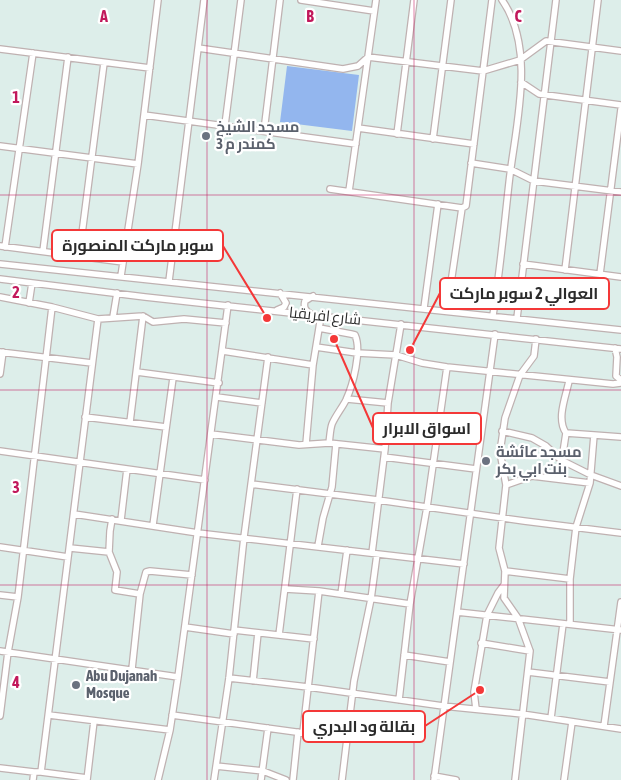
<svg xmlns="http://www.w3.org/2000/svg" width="621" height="780" viewBox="0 0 621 780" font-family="'Asap Condensed',Cairo,sans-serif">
  <rect width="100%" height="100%" fill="#ddeeea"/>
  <path fill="#93b6ee" d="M 287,66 L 359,75 L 352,131 L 280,122 Z"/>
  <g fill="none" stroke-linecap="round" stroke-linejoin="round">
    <defs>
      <path id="minor" d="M 301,0 L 374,11
        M 198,48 L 343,69 L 358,66 L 368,57 L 483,71 L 520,60 L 546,41 L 621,51
        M 0,49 L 150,68
        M 521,82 L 539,94 L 621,105
        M 144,115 L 356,144
        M 225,125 L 241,0
        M 358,128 L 474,144
        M 264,131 L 280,0
        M 397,134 L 414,0
        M 433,139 L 451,0
        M 0,146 L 138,164
        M 471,163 L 510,169 L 534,181 L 621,192
        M 330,189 L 462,208 L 466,206 L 492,0
        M 349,191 L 376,0
        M 0,246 L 123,262
        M 5,247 L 33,53
        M 43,251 L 68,57
        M 79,257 L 104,63
        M 0,264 L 621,330
        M 523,264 L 621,277
        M 565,270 L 598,0
        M 600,274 L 621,109
        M 121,276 L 138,164 L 158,0
        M 0,279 L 145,297 L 621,349
        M 169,281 L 204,0
        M 0,297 L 52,307 L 98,319 L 143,316 L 153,322 L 184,319 L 226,323
        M 29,303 L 32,283
        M 424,308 L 438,204
        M 277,310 L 284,307 L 286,303 L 280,293
        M 447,310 L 462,208
        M 311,314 C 306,311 303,308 305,301 L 313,296
        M 493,315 C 500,272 504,227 509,183 C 515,127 537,50 502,0
        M 113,317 L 117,293
        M 517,318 L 556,0
        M 319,328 L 351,334 L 355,335 C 362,350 353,385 346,400 C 342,408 336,415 332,424 C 330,430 330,437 329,443
        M 316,347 L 357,353 L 396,355 L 422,363 L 447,367 L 613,384 L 621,383
        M 615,348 L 617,357 L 616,376 L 621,380
        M 223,351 L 313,365
        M 0,352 L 92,363
        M 137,372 L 219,383
        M 0,374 L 3,352
        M 217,397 L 262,403
        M 347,399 L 388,403
        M 85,417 L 166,427
        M 130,422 L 143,316
        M 502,431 L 532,438 L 546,446 L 561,460 L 591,475 L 621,486
        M 566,433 L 594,435 L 590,483 L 576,527 L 570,579 L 570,624
        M 211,434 L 299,445 L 329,443 L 385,449
        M 594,435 L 621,437
        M 306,444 L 313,365 L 321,316
        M 0,451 L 205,480
        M 384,457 L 476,469
        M 559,479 L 566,433 C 556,419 566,396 569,381
        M 251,484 L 378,500 L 524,521 L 621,533
        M 506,485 L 532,476 L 590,483
        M 74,514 L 198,533 L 464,564
        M 112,519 L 110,531 L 109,552 L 117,572 L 115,590 L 140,594
        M 121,520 L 127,469
        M 153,525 L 173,378
        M 318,546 L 323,518 L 332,487 L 336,444
        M 0,547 L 68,557
        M 70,548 L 109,552
        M 372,553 L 385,449 L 388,403 L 401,324
        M 505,571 L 570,579
        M 285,589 L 319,591 L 410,604
        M 341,594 L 347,550
        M 0,595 L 18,597
        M 457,612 L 621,630
        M 185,627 L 234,634
        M 234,630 L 314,639
        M 279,635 L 297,489
        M 481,643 L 530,651
        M 0,651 L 178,677
        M 404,655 L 450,662
        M 132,669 L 140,594 L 146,572 L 150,571 L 192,575
        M 528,672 L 610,682
        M 229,678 L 308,687 L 443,706 L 522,714 L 621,729
        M 253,681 L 258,633
        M 399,700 L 410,604 L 427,507 L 447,367
        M 476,709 L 474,692 L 487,615 L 498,593 L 504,585
        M 49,715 L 170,730
        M 172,715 L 347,739
        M 0,716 L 8,652 L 18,597 L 52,307
        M 551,718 L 563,624
        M 604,726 L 621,602
        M 303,732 L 319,591
        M 216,766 L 263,771 L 286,780
        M 0,768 L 34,772
        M 41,772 L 87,778
        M 434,776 L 456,780
        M 33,780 L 34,772 L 41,772 L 98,319
        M 87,780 L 94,721
        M 158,780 L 170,730 L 178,677 L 228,305
        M 214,780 L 229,678 L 244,537 L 268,357
        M 261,780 L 268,728
        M 293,780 L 298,732
        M 342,780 L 354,681 L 371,599 L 377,554
        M 434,780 L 495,334
        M 515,780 L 530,651 L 518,618 L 504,598 L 505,571 L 499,548 L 506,485 L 500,452 L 505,418 L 520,375 L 534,356 L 536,339
        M 564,780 L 572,722"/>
    </defs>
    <use href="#minor" stroke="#bfb1b1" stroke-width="8"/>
    <use href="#minor" stroke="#fff" stroke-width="5.5"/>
  </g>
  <path fill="none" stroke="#c2185b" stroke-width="1" stroke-opacity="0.55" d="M 207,0 L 207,780M 414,0 L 414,780M 0,195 L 621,195M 0,390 L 621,390M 0,585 L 621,585"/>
  <g fill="#6b7280" stroke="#fff" stroke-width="2">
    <circle cx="206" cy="136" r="5"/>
    <circle cx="486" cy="461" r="5"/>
    <circle cx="76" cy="685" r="5"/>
  </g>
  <g text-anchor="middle" stroke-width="4.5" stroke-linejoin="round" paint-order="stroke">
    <g font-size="15" font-weight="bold" fill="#5b616d" stroke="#fff" text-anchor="start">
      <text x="216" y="132">مسجد الشيخ<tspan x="216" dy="17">كمندر م 3</tspan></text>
      <text x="496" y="457">مسجد عائشة<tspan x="496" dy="17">بنت ابي بكر</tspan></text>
      <text x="86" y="681">Abu Dujanah<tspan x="86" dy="17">Mosque</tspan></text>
    </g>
    <g font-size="15" fill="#2b2b2b" stroke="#fff">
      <text transform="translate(325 316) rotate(6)" y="5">شارع افريقيا</text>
    </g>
  </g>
  <g font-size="16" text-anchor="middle" font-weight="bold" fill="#c2185b" stroke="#fff" stroke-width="4.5" stroke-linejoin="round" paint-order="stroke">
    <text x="104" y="22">A</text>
    <text x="310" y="22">B</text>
    <text x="518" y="22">C</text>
    <text x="16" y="103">1</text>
    <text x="16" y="298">2</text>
    <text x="16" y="493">3</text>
    <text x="16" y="688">4</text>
  </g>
  <path fill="none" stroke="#f43838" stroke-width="2" d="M267 318L223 246M410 350L440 293M334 339L373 428M480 690L425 726"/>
  <g fill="#f43838" stroke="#fff" stroke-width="2">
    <circle cx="267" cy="318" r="5"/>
    <circle cx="410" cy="350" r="5"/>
    <circle cx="334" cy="339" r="5"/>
    <circle cx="480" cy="690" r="5"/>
  </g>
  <g fill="#fff" stroke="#f43838" stroke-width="2">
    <rect x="52" y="230" width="171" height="31" rx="5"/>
    <rect x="440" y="278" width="169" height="31" rx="5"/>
    <rect x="373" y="413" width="108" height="31" rx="5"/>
    <rect x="303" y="711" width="122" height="31" rx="5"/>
  </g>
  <g font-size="16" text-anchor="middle" font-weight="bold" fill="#2b2b2b">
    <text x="138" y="251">سوبر ماركت المنصورة</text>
    <text x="524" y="299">العوالي 2 سوبر ماركت</text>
    <text x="427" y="434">اسواق الابرار</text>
    <text x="364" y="732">بقالة ود البدري</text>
  </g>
</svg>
